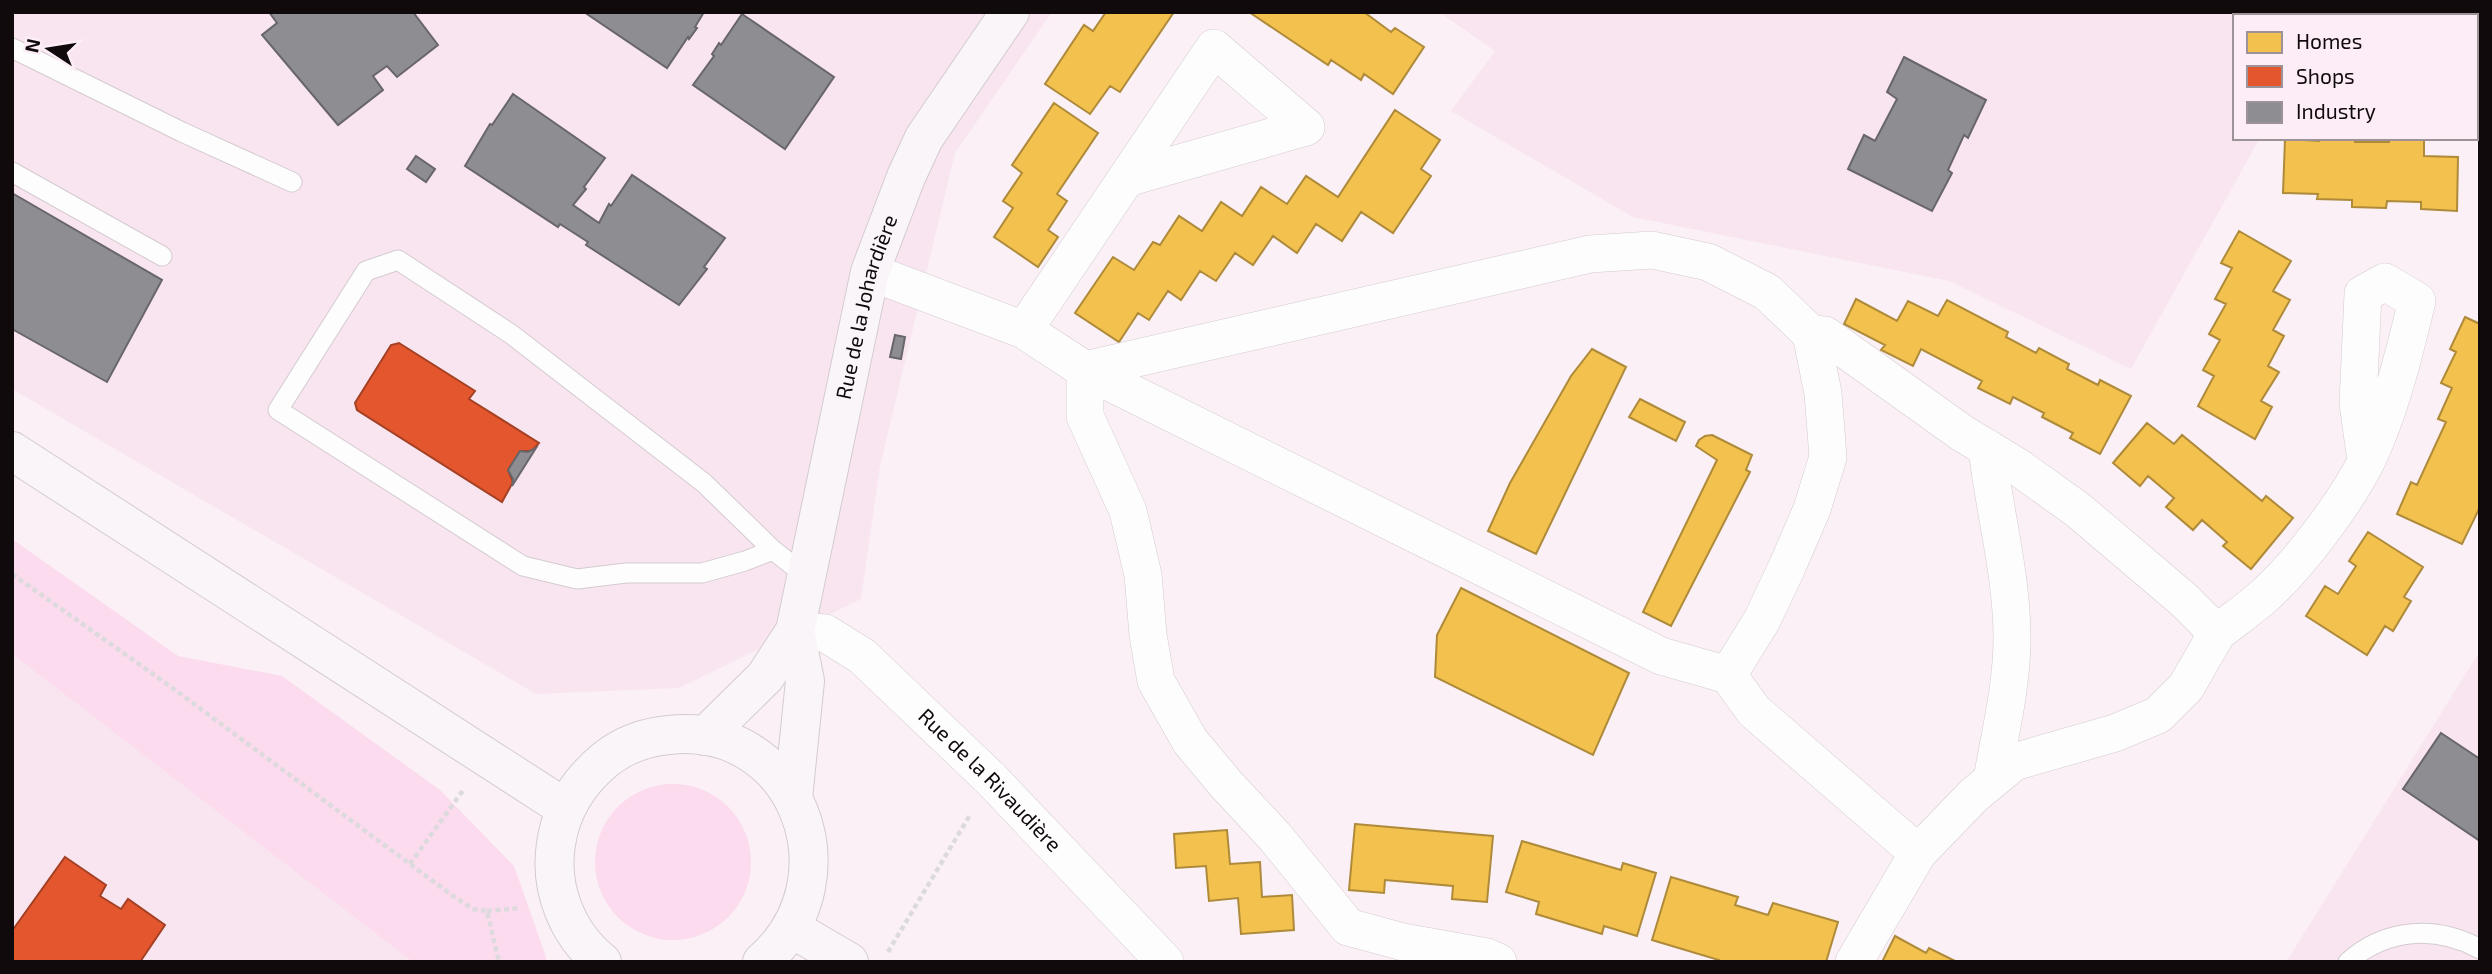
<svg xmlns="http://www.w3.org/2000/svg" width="2492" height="974" viewBox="0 0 2492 974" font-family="'Exo 2',sans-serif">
  <rect width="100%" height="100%" fill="#faf0f5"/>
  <path fill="#f9e5f0" d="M 12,12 L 1052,12 L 955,153 L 880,466 L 861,599 L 679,688 L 536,694 L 12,389 Z
    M 1439,12 L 2331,12 L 2329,16 L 2235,16 L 2235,138 L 2260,138 L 2131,369 L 1949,281 L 1633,217 L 1451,111 L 1495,51 Z
    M 2480,651 L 2480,962 L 2286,962 Z
    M 12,654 L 413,962 L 12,962 Z"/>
  <path fill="#fbdbed" d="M 12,539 L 178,656 L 282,676 L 440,790 L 514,866 L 546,957 L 546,962 L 413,962 L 12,654 Z
    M595 862a78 78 0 1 1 156 0a78 78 0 1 1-156 0Z"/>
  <path fill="#f2c14e" stroke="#ae8a3a" stroke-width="2" d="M 1106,12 L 1174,12 L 1120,92 L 1110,86 L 1090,114 L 1045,84 L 1084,25 L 1093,31 Z
    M 1249,12 L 1364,12 L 1391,32 L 1395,28 L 1424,47 L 1393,94 L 1364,74 L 1361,80 L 1331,60 L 1328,65 Z
    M 1054,103 L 1098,133 L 1057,194 L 1067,201 L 1048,230 L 1058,237 L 1038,267 L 994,237 L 1013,208 L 1003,201 L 1022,173 L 1012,165 Z
    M 1395,110 L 1440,140 L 1421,169 L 1431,176 L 1393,233 L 1361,212 L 1342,241 L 1316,224 L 1297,253 L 1273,236 L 1253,265 L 1235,253 L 1216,281 L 1200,271 L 1181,300 L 1168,291 L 1149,320 L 1138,313 L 1119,342 L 1075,313 L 1113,257 L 1134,270 L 1153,242 L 1160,245 L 1179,216 L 1202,231 L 1221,202 L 1242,216 L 1261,187 L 1287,204 L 1306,176 L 1338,197 Z
    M 2319,138 L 2355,138 L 2355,142 L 2389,142 L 2389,138 L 2424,138 L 2424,156 L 2458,157 L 2457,211 L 2421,209 L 2421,202 L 2387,201 L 2386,208 L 2352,207 L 2352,200 L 2317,199 L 2318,194 L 2283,193 L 2285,139 L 2319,141 Z
    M 2239,231 L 2291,261 L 2273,291 L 2290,300 L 2273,330 L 2284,336 L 2268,366 L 2279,372 L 2261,401 L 2272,407 L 2255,439 L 2198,406 L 2214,376 L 2203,370 L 2220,340 L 2209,334 L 2226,304 L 2215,299 L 2232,268 L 2221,263 Z
    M 1856,299 L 1897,321 L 1908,301 L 1938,316 L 1947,300 L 2008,332 L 2006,337 L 2036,353 L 2039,348 L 2069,364 L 2067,369 L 2098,385 L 2100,380 L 2131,396 L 2100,454 L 2070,438 L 2073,433 L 2042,417 L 2044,413 L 2013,397 L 2010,404 L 1978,388 L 1982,381 L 1921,349 L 1913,366 L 1881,350 L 1885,345 L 1844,324 Z
    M 2465,317 L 2480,324 L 2480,507 L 2462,544 L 2397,514 L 2411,482 L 2417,485 L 2446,422 L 2438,419 L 2452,388 L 2441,383 L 2456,352 L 2450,349 Z
    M 1592,349 L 1626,367 L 1536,554 L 1488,531 L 1510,483 L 1571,376 Z
    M 1640,399 L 1685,422 L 1676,441 L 1629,417 Z
    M 2147,423 L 2174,444 L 2182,435 L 2262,501 L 2266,496 L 2293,518 L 2251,569 L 2223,546 L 2227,542 L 2202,520 L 2193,530 L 2166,507 L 2174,498 L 2148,476 L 2140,486 L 2113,463 Z
    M 1712,435 L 1752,455 L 1746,470 L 1750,472 L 1671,626 L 1643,612 L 1717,460 L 1696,446 L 1699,440 L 1705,436 Z
    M 2368,532 L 2423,567 L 2404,597 L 2411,601 L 2393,631 L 2385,626 L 2367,655 L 2306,616 L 2325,586 L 2338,594 L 2356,566 L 2349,561 Z
    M 1461,588 L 1629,673 L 1593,755 L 1435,677 L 1437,635 Z
    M 1355,824 L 1493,836 L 1487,902 L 1452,899 L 1453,886 L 1385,880 L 1384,893 L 1349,890 Z
    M 1227,830 L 1230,864 L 1260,862 L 1262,897 L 1292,895 L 1294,930 L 1241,934 L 1238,898 L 1209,901 L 1206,866 L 1176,868 L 1174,834 Z
    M 1522,841 L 1621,870 L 1623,863 L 1656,873 L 1637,936 L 1604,926 L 1602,934 L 1536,914 L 1539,902 L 1506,892 Z
    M 1671,877 L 1738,897 L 1735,905 L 1768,915 L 1773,903 L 1838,922 L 1826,962 L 1718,962 L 1719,960 L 1652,940 Z
    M 1895,936 L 1926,953 L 1929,948 L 1957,962 L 1882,962 Z"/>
  <path fill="#e4572e" stroke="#a44024" stroke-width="2" d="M 399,343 L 475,391 L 469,399 L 539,443 L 532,451 L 520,451 L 508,470 L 513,482 L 502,502 L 357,410 L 355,403 L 391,345 Z
    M 65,857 L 106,885 L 100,896 L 121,909 L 128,899 L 165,925 L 140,962 L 12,962 L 12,931 Z"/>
  <path fill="#8d8d92" stroke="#68666a" stroke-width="2" d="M 269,12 L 413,12 L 438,45 L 397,77 L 387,66 L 373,76 L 383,90 L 338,125 L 262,35 L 277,23 Z
    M 584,12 L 704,12 L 695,27 L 697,28 L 689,39 L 688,37 L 667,68 Z
    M 742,14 L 834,77 L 785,149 L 693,85 L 714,56 L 712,54 L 719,43 L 721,45 Z
    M 1904,57 L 1986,100 L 1968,138 L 1964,135 L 1948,170 L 1952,173 L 1932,211 L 1848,169 L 1864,135 L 1875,141 L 1897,99 L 1887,92 Z
    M 513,94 L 605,158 L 584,187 L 586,189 L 573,205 L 599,223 L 609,204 L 611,206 L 632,175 L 725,238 L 704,267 L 707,269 L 679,305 L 586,245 L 588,242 L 560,224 L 558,227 L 465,166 L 490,124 L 492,125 Z
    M 416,156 L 435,169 L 426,182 L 407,169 Z
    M 12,193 L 162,280 L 107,382 L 12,329 Z
    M 895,335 L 905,337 L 901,359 L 890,357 Z
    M 536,448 L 512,486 L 513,479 L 508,470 L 520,451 L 528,452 Z
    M 2441,733 L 2480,759 L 2480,841 L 2403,789 Z"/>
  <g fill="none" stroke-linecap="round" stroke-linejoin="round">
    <defs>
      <path id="lane" d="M 12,48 L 182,132 L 292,182
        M 12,172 L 162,256
        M 773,550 L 745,561 L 702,573 L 626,573 L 577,579 L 523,566 L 278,410 L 366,271 L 398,260 L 511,334 L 704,483 L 773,550 L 806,576
        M 2348,962 C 2386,928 2436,925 2480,949"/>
      <g id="street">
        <path d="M 870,272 L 1024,330 L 1214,48 L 1306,127 L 1127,178"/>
        <path d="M 1024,330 L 1085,370 L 1661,656 L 1728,675 L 1754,711 L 1918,853"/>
        <path d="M 1811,334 L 1825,335 L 1962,433 L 2018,467 L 2078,510 L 2184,600 L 2217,633 L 2186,687 L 2158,715 L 2115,733 L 2014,762 L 1974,795 L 1918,853 L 1854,962"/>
        <path d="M 1987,448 C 1994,511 2012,574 2012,638 C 2012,686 2000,733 1992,780"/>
        <path id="s1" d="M 795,631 L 825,633 L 862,656 L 991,779 L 1165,962"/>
        <path d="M 2217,633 C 2232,621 2248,610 2263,597 C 2299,565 2346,502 2367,460 C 2391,409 2404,354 2417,301 L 2385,282 L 2363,294 L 2358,403 L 2366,461"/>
        <path d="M 1498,962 L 1487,957 L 1403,942 L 1348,927 L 1276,838 L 1225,783 L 1190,741 L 1156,681 L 1148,635 L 1143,575 L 1128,511 L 1085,416 L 1085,370 L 1590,254 L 1652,250 L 1708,262 L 1767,292 L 1811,334 L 1823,393 L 1828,457 L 1812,509 L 1787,567 L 1762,620 L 1728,675"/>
      </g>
      <g id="secondary">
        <path d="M 12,451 L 565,808"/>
        <path id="s2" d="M 705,736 L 765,677 L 795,631 L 870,272 L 906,177 L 924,138 L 1010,12"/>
        <path d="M 793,798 L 805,681 L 795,631"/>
        <path d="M 791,928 L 849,962"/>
        <path d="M 602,962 C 567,934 549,888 556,844 C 561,809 579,781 606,759 C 624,745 646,737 669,735 C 797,721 857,879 762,962"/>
      </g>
    </defs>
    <use href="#lane" stroke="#d3cbcf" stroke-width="21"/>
    <use href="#street" stroke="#d3cbcf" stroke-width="38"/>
    <use href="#secondary" stroke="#d3cbcf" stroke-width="40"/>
    <path stroke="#dcdadc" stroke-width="4.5" stroke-dasharray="5 3.5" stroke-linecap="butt" d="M 12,574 L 167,684 L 453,896 L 473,909 L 487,911 L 499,962
      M 410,864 L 464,789
      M 487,911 L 521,908
      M 888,952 L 970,815"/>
    <use href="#lane" stroke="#fefdfe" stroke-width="19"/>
    <use href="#street" stroke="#fefdfe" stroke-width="37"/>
    <use href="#secondary" stroke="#faf5f8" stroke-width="38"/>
  </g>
  <g text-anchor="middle" stroke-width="7" stroke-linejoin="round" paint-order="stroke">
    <g font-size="21" fill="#100a0d" stroke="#fdedf6">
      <text dy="7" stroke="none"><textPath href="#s2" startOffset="471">Rue de la Johardière</textPath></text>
      <text dy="7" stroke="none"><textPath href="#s1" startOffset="252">Rue de la Rivaudière</textPath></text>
    </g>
  </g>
  <rect width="2492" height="974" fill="none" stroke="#100a0d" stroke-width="28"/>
  <rect x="2233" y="14" width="245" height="126" fill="#fdedf6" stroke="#9e9299" stroke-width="2"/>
  <rect x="2247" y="32" width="35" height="21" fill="#f2c14e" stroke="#9e9299" stroke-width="2"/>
  <text x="2296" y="49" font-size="21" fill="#100a0d">Homes</text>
  <rect x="2247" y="66" width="35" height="21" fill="#e4572e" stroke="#9e9299" stroke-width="2"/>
  <text x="2296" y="84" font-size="21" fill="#100a0d">Shops</text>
  <rect x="2247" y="102" width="35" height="21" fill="#8d8d92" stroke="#9e9299" stroke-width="2"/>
  <text x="2296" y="119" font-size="21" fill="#100a0d">Industry</text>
  <g transform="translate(49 49) rotate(282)" stroke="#fdedf6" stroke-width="5" paint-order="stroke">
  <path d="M0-5L12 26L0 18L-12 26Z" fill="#100a0d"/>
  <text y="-10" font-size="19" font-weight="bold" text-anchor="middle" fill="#100a0d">N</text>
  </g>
</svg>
